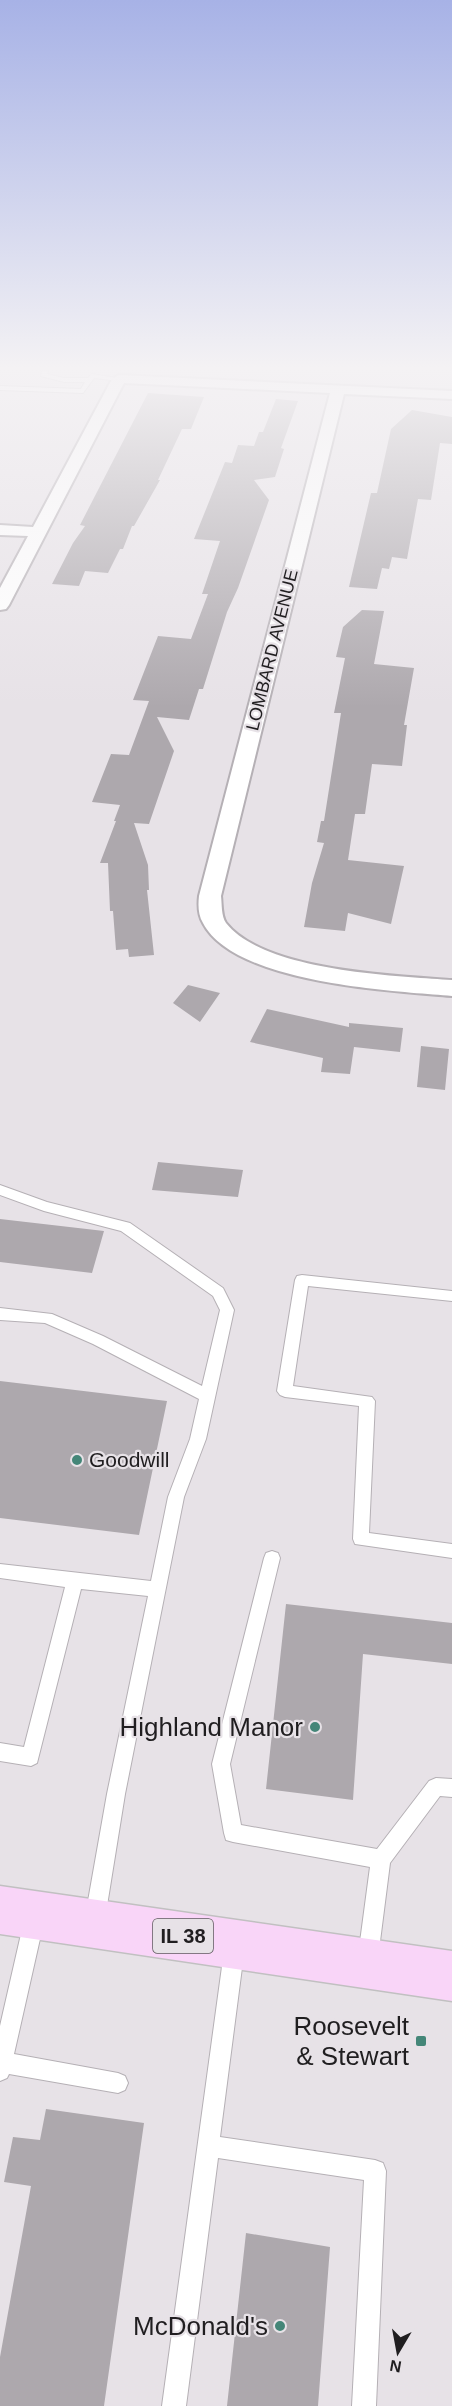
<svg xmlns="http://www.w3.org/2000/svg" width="452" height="2406" viewBox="0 0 452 2406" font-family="Arial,sans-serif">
  <rect width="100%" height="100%" fill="#e7e2e7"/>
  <path fill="#ada8ad" d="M 148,393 L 204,397 L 191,429 L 182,429 L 158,480 L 160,480 L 134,526 L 132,526 L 123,549 L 120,549 L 108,573 L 85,571 L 79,586 L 52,584 L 73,543 L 85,526 L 80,525 Z
    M 276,399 L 298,401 L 281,448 L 284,449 L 275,477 L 254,480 L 269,500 L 238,588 L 227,612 L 203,689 L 199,689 L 189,720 L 157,717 L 174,751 L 149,824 L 134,823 L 148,865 L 149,890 L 147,890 L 154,955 L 129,957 L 128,949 L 116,950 L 113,911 L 110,911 L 108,863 L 100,863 L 116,821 L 114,821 L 120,805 L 92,802 L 111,754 L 129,755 L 149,701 L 133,700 L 158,636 L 191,639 L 208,594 L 202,594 L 220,541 L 194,539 L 225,462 L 232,463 L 238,445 L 254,446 L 259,432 L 263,432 Z
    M 412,410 L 452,417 L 452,444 L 440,443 L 431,500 L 418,499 L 407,559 L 392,557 L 389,569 L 382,568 L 377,589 L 349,587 L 371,493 L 377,493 L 391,429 Z
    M 362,610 L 384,611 L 374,664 L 414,668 L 404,725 L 407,725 L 402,766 L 372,764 L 365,814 L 355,814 L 348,860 L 404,866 L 391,924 L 348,913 L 345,931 L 304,927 L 312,883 L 324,843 L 317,842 L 321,821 L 324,821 L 341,713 L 334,713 L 345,658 L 336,657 L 343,627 Z
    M 188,985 L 220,993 L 200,1022 L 173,1003 Z
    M 267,1009 L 349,1027 L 349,1023 L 403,1028 L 400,1052 L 354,1047 L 350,1074 L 321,1072 L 323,1058 L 250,1042 Z
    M 421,1046 L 449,1049 L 445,1090 L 417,1087 Z
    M 158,1162 L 243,1170 L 238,1197 L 152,1190 Z
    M 0,1219 L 104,1231 L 92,1273 L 0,1262 Z
    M 0,1381 L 167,1401 L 139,1535 L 0,1518 Z
    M 286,1604 L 452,1623 L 452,1664 L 363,1654 L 353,1800 L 266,1789 Z
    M 46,2109 L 144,2123 L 104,2406 L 0,2406 L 0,2357 L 31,2186 L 4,2182 L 13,2137 L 40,2140 Z
    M 246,2233 L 330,2247 L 318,2406 L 227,2406 Z"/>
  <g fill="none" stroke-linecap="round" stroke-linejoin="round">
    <defs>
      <path id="lane" d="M 42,371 L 48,371 L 47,374 L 64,378 L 88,378 L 92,374 L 122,379 L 119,381 L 94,378 L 83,393 L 0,390 L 0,386 L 81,389 L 85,382 L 64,382 L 41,376 Z
        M 0,1185 L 47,1202 L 130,1223 L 223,1288 L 234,1310 L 206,1439 L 184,1497 L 125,1794 L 105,1918 L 102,1925 L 95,1928 L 88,1925 L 85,1918 L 107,1794 L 148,1596 L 81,1589 L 37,1763 L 31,1766 L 0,1761 L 0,1743 L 24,1747 L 65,1587 L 0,1578 L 0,1564 L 151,1581 L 168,1497 L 190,1439 L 199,1399 L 93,1344 L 45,1323 L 0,1320 L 0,1308 L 52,1314 L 103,1336 L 202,1386 L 220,1310 L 213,1296 L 121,1231 L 44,1211 L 0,1195 Z
        M 302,1275 L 452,1291 L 452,1301 L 308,1286 L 293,1386 L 372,1397 L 375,1401 L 369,1533 L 452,1544 L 452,1558 L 355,1544 L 353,1539 L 359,1406 L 285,1397 L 280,1395 L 277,1391 L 295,1280 L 297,1276 Z
        M 272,1551 L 278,1553 L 280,1558 L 230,1764 L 241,1825 L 377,1849 L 429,1781 L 436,1778 L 452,1779 L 452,1797 L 440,1796 L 390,1863 L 378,1957 L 375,1964 L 368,1967 L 361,1964 L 358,1957 L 370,1867 L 233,1842 L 226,1840 L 224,1833 L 212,1764 L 264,1558 L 266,1553 Z
        M 34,1911 L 41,1914 L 44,1921 L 14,2054 L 118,2073 L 125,2076 L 128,2083 L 125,2090 L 118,2093 L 9,2074 L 7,2078 L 0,2081 L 0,2026 L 24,1921 L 27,1914 Z
        M 234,1942 L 241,1945 L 244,1952 L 220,2137 L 375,2160 L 383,2163 L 386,2171 L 376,2406 L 352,2406 L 364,2180 L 218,2158 L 186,2406 L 162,2406 L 224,1952 L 227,1945 Z"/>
      <path id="street" d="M 119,375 L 452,391 L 452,399 L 344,394 L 221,896 C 222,904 221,916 226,923 C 264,971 394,976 452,980 L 452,996 C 391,991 234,983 203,923 C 198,915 198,905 199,896 L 330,393 L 124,383 L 9,605 L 6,609 L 0,610 L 0,588 L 28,536 L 0,535 L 0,525 L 33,527 L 112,379 Z"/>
      <path id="primary" d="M 0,1886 L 452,1951 L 452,2001 L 0,1934 Z"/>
    </defs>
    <use href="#lane" stroke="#b5b0b5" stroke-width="2"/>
    <use href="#street" stroke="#b5b0b5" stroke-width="4"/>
    <use href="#primary" stroke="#c1c0c1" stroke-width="3"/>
    <use href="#lane" fill="#fff" fill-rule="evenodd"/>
    <use href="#street" fill="#fff" fill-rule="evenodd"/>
    <use href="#primary" fill="#f9d5f8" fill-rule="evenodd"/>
  </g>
  <linearGradient id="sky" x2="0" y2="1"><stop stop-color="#a7b2e6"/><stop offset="0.52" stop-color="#f4f2f4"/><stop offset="1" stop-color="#f4f2f4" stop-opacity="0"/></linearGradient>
  <rect width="452" height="707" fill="url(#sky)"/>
  <g fill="#448678" stroke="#e7e2e7" stroke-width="2">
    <circle cx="77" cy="1460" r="6"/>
    <circle cx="315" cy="1727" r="6"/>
    <rect x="415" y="2035" width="12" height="12" rx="3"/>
    <circle cx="280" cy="2326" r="6"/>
  </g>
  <g text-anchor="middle" stroke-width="4.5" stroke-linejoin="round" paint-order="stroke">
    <g font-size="18" fill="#201e20" stroke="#e7e2e7">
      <text transform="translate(272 650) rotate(-76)" y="6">LOMBARD AVENUE</text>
    </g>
    <rect fill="#e7e2e7" stroke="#5c595c" stroke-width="1.5" x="153" y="1919" width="60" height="34" rx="4.5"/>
    <g font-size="20" font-weight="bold" fill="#201e20">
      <text x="183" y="1943">IL 38</text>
    </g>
    <g font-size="21" fill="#201e20" stroke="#e7e2e7" text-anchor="start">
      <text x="89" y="1467">Goodwill</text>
    </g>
    <g font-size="26" fill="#201e20" stroke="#e7e2e7" text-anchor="end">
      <text x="303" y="1736">Highland Manor</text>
      <text x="409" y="2035">Roosevelt<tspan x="409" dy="30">&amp; Stewart</tspan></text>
      <text x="268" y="2335">McDonald's</text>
    </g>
  </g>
  <g transform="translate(398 2352) rotate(190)" stroke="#e7e2e7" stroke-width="4.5" paint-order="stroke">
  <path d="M0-4.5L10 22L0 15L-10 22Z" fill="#201e20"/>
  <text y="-9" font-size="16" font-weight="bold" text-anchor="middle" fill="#201e20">N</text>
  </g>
</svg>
